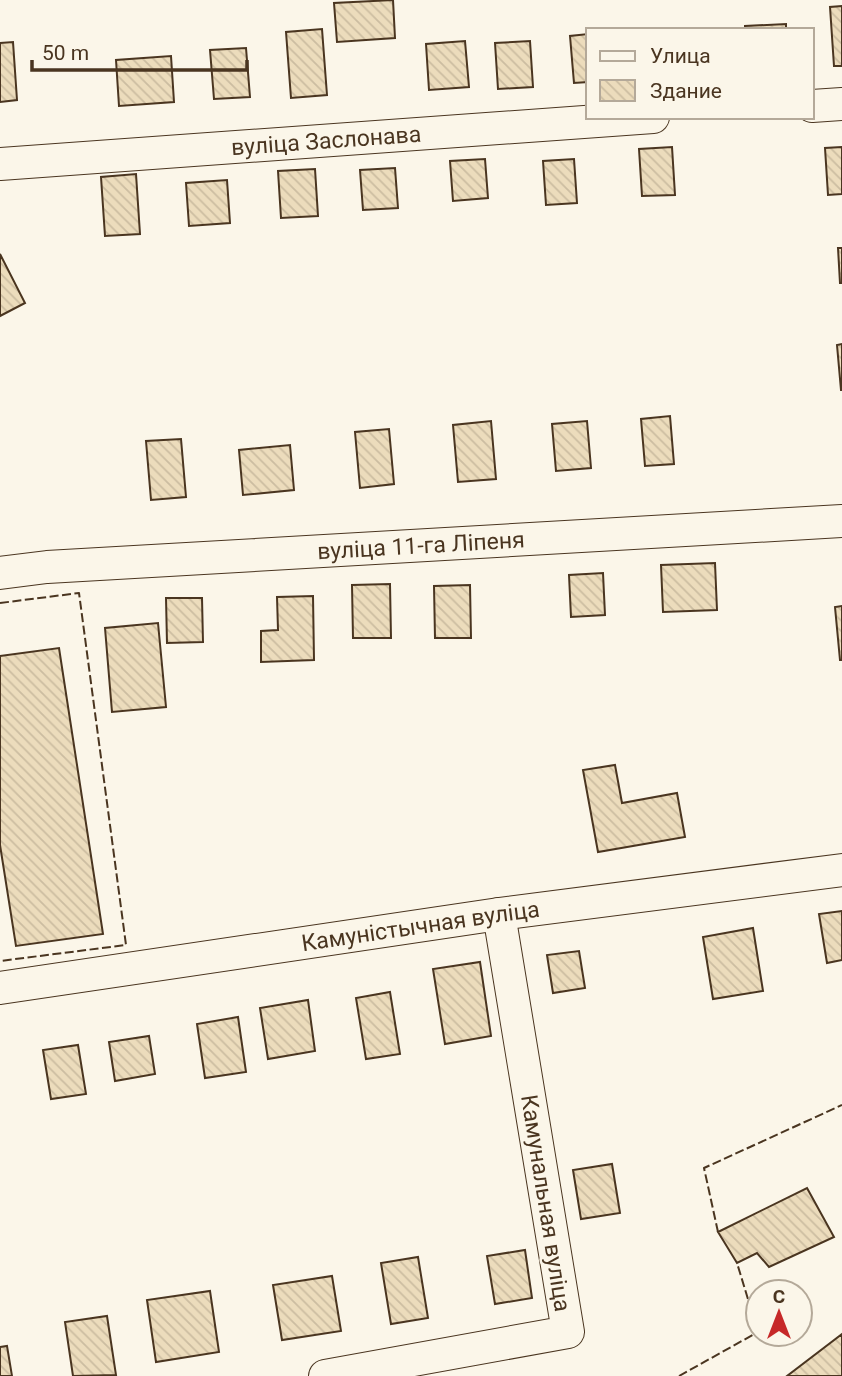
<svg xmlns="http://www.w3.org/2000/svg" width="842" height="1376" viewBox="0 0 842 1376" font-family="Roboto,sans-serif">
  <defs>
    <pattern id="building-back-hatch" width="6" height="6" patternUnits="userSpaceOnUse" patternTransform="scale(1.75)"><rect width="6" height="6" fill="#ecdcbc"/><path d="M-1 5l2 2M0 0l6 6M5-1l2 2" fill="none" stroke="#ccbda1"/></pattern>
  </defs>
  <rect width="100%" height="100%" fill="#fbf6e9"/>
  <path fill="url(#building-back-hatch)" stroke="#4a3520" stroke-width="2" d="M 393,0 L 395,38 L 337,42 L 334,3 Z
    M 842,6 L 842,66 L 834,66 L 830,7 Z
    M 786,24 L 786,30 L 745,30 L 745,26 Z
    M 322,29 L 327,95 L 291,98 L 286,32 Z
    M 588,34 L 588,82 L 574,83 L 570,36 Z
    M 465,41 L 469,87 L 429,90 L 426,44 Z
    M 530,41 L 533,87 L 498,89 L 495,43 Z
    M 13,42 L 17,100 L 0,102 L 0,43 Z
    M 246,48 L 250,97 L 214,99 L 210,50 Z
    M 171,56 L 174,102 L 119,106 L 116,60 Z
    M 672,147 L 675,195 L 642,196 L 639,149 Z
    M 842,147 L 842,194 L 828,195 L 825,148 Z
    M 485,159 L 488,198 L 453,201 L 450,161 Z
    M 574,159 L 577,203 L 546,205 L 543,161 Z
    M 395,168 L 398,208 L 363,210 L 360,170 Z
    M 315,169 L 318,216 L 281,218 L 278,171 Z
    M 136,174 L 140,234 L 105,236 L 101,177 Z
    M 227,180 L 230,223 L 189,226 L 186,183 Z
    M 838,248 L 842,248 L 842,283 L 840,283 Z
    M 0,254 L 25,303 L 0,316 Z
    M 842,344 L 842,390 L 841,390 L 837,345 Z
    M 670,416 L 674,464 L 645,466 L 641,419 Z
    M 491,421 L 496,479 L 458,482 L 453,425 Z
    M 587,421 L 591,468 L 556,471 L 552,424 Z
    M 389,429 L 394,484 L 360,488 L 355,432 Z
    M 181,439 L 186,497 L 151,500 L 146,441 Z
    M 290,445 L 294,490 L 243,495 L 239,450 Z
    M 715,563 L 717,610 L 663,612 L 661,565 Z
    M 603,573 L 605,615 L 571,617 L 569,575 Z
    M 390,584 L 391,638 L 353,638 L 352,585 Z
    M 470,585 L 471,638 L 435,638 L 434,586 Z
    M 313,596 L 314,660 L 261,662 L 261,631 L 278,630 L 277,597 Z
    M 166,598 L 202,598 L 203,642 L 167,643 Z
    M 842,606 L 842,660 L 840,660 L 835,607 Z
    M 158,623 L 166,707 L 112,712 L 105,628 Z
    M 59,648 L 103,934 L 16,946 L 0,845 L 0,656 Z
    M 615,765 L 622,803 L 677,793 L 685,837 L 598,852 L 583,770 Z
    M 842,911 L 842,960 L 827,963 L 819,914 Z
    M 753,928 L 763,991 L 713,999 L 703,937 Z
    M 579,951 L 585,988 L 553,993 L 547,955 Z
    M 480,962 L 491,1036 L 445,1044 L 433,969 Z
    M 390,992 L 400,1054 L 366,1059 L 356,998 Z
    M 308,1000 L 315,1051 L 268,1059 L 260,1008 Z
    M 238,1017 L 246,1072 L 205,1078 L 197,1024 Z
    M 149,1036 L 155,1074 L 115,1081 L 109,1042 Z
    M 78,1045 L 86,1094 L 51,1099 L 43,1050 Z
    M 612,1164 L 620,1213 L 581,1219 L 573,1170 Z
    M 807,1188 L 834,1237 L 769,1267 L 757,1253 L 737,1263 L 718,1232 Z
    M 525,1250 L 532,1298 L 495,1304 L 487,1256 Z
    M 418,1257 L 428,1318 L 391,1324 L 381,1263 Z
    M 332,1276 L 341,1331 L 282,1340 L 273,1285 Z
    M 210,1291 L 219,1352 L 156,1362 L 147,1300 Z
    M 107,1316 L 116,1375 L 73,1376 L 65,1322 Z
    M 842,1334 L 842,1376 L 787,1376 Z
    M 7,1346 L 12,1376 L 0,1376 L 0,1347 Z"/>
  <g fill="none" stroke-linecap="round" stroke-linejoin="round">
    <defs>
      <g id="minor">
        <path d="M 812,106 L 842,104"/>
        <path id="s1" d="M 0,164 L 653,117"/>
        <path id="s2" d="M 0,573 L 47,567 L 842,521"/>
        <path id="s3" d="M 0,988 L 499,914 L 842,870"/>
        <path d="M 325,1376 L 568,1332 L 499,914"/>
      </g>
    </defs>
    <use href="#minor" stroke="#4a3520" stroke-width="34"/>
    <use href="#minor" stroke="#fbf6e9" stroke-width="32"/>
    <path stroke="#4a3520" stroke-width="2" stroke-dasharray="9 3.5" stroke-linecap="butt" d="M 0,603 L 79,593 L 126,945 L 0,961
      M 718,1232 L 704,1168 L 842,1105
      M 679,1376 L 758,1332 L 737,1263"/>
  </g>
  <g text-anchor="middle" stroke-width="5" stroke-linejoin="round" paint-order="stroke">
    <g font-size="23" fill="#4a3520" stroke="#fbf6e9">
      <text dy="8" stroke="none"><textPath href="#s1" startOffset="327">вуліца Заслонава</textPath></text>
      <text dy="8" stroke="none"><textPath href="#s2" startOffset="422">вуліца 11-га Ліпеня</textPath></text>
      <text dy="8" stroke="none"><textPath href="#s3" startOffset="425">Камуністычная вуліца</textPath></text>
      <text transform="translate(546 1203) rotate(81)" y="8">Камунальная вуліца</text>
    </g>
  </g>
  <rect x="586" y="28" width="228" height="91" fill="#fbf6e9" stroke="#b4a999" stroke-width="2"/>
  <rect x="600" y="51" width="35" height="10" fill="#fbf6e9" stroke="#b4a999" stroke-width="2"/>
  <text x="650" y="63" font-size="21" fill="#4a3520">Улица</text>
  <rect x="600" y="80" width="35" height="21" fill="url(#building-back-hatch)" stroke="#b4a999" stroke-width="2"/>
  <text x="650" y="98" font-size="21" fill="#4a3520">Здание</text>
  <g transform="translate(779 1313)"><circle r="33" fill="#fbf6e9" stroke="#b4a999" stroke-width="2"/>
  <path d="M0-5L12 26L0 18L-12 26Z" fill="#c62828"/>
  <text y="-10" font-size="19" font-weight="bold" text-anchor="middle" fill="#4a3520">С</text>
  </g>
  <path d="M32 60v10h215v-10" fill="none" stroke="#4a3520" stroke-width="3.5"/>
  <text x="42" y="60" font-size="21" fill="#4a3520" stroke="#fbf6e9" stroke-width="5" paint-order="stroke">50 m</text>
</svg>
